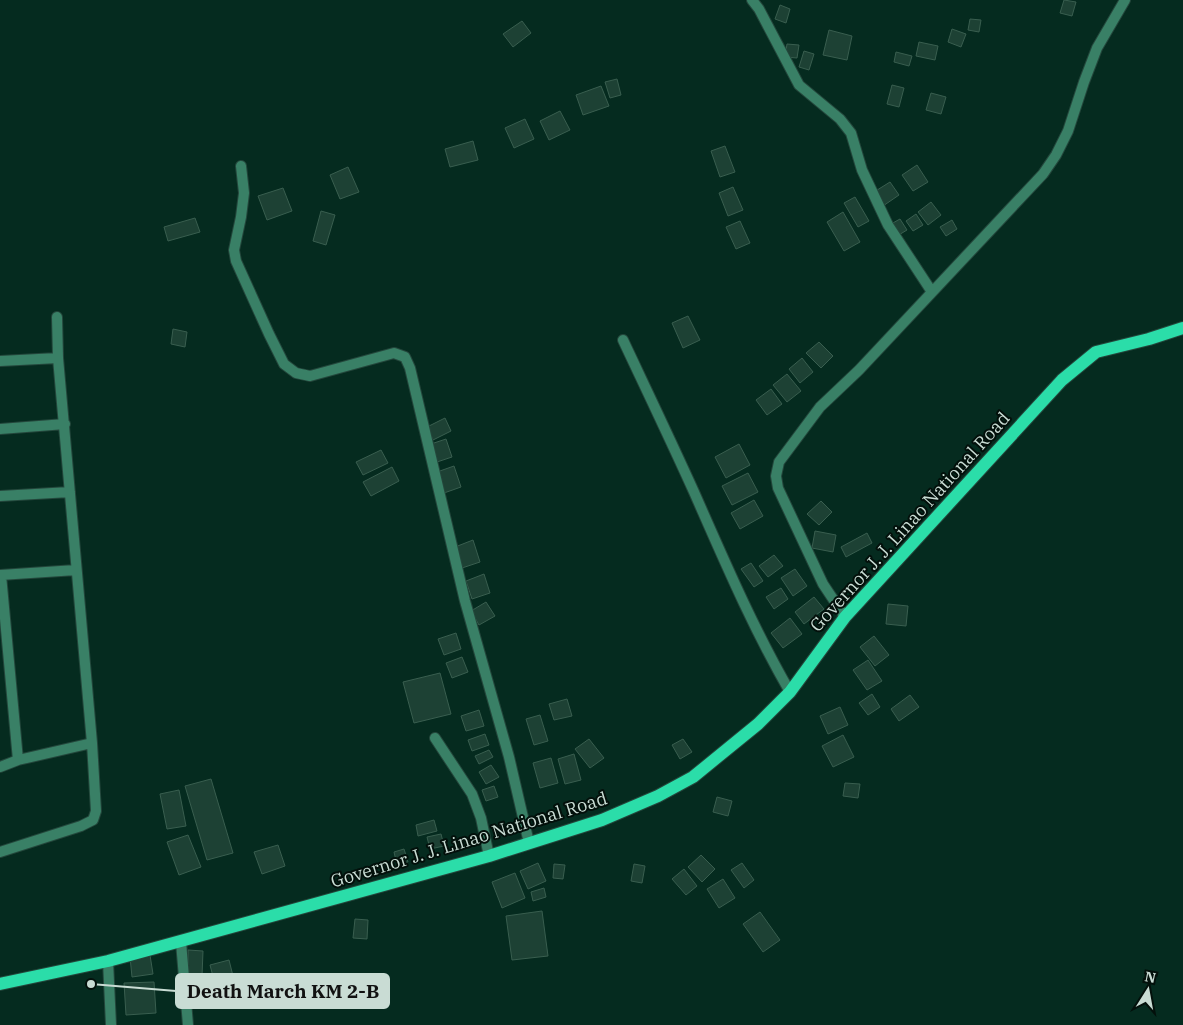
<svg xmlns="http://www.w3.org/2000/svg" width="1183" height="1025" viewBox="0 0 1183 1025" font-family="'IBM Plex Serif',serif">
  <rect width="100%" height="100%" fill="#052b1f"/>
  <path fill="#1d4134" stroke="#395e4f" d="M 1064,0 L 1076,2 L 1072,16 L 1060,13 Z
    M 780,5 L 790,9 L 786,23 L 775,19 Z
    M 970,19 L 981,20 L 979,32 L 968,30 Z
    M 522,21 L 531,33 L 513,47 L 503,34 Z
    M 952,29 L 966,34 L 961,47 L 948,42 Z
    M 829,30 L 852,36 L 847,60 L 823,55 Z
    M 919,42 L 938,46 L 935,60 L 916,56 Z
    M 787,44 L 799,45 L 797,58 L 785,57 Z
    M 804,51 L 814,54 L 809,70 L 799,67 Z
    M 896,52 L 912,56 L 909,66 L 894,62 Z
    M 617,79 L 621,95 L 610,98 L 605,82 Z
    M 892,85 L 904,88 L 899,107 L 887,104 Z
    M 601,86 L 609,106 L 583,115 L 576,95 Z
    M 931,93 L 946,97 L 941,114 L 926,110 Z
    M 560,111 L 570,130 L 549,140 L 540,121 Z
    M 525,119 L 534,139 L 514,148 L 505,128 Z
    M 473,141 L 478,160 L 450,167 L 445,149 Z
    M 725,146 L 735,172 L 720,177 L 711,151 Z
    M 917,165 L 928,182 L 913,191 L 902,175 Z
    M 348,167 L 359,192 L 340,199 L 330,175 Z
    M 890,182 L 899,195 L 883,206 L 874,192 Z
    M 733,187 L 743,210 L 728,216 L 719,193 Z
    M 283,188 L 292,211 L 267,220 L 258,196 Z
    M 855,197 L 869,221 L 858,227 L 844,203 Z
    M 931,202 L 941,215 L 928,225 L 918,212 Z
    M 321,211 L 335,215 L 326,245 L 313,241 Z
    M 843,212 L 860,242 L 844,251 L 827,222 Z
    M 916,214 L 923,225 L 913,231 L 906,221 Z
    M 195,218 L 200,232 L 168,241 L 164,227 Z
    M 900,219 L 907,230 L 897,236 L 891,224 Z
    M 952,220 L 957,229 L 946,236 L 940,227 Z
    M 740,221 L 750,243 L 736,249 L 726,227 Z
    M 688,316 L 700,340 L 683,348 L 672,323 Z
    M 173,329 L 187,332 L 185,347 L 171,344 Z
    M 819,342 L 833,356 L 821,368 L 806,353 Z
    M 802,358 L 813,372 L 800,383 L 789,369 Z
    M 787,374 L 801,391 L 787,402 L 773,385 Z
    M 771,389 L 782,404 L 767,415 L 756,400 Z
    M 445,418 L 451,431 L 433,440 L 427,427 Z
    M 446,439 L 452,457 L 437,462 L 431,444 Z
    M 739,444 L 750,465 L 726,478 L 715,457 Z
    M 381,450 L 388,463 L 363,475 L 356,462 Z
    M 454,466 L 461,487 L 444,493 L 437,472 Z
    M 392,467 L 399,481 L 371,496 L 363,482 Z
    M 748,473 L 758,492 L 732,505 L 722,486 Z
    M 754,500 L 763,516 L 740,529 L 731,513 Z
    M 821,501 L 832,512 L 819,525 L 807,514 Z
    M 815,531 L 836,535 L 833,552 L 812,548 Z
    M 867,533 L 872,543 L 846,557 L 841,547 Z
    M 473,540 L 480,562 L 462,568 L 455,547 Z
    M 774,555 L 783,566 L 768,577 L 759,566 Z
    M 751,563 L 763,581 L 754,587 L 741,569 Z
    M 795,569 L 807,586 L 793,596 L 781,578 Z
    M 484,574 L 490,593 L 472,599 L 466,581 Z
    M 781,588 L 788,599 L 774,609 L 766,597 Z
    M 814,597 L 824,609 L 804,624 L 795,612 Z
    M 486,602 L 495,616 L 479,625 L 471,611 Z
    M 888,604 L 908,606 L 906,626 L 886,624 Z
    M 790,618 L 802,634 L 783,648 L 771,633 Z
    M 456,633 L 461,649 L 444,655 L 438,639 Z
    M 874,636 L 889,655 L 875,666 L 860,647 Z
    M 462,657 L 468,672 L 452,678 L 446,663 Z
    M 868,660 L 882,681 L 867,690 L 853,670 Z
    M 440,673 L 451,714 L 414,723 L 403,682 Z
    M 872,694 L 880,707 L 868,715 L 859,703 Z
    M 910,695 L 919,707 L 899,721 L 891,709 Z
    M 567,699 L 572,716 L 554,720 L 549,704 Z
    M 840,707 L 848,725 L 828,734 L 820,716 Z
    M 479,710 L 484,726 L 466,731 L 461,716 Z
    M 540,715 L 548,741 L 534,745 L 526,719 Z
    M 485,734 L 489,745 L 472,751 L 468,740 Z
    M 843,735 L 854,757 L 833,767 L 822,746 Z
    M 589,739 L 604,758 L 590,768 L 575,749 Z
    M 683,739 L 692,752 L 680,759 L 672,745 Z
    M 489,750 L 493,757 L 479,764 L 475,756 Z
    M 574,754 L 581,780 L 565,784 L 558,759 Z
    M 551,758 L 558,783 L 540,788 L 533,763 Z
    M 491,765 L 499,777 L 486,784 L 479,772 Z
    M 211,779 L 233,853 L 207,860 L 185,786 Z
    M 845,783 L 860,784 L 858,798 L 843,796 Z
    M 494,786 L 498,797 L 486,801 L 482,790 Z
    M 179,790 L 186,826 L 167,829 L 160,794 Z
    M 717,797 L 732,801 L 728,816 L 713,812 Z
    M 434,820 L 437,831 L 418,836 L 416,825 Z
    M 441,834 L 444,846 L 430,849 L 427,837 Z
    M 188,835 L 201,867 L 179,875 L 167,842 Z
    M 278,845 L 285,866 L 262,874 L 254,852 Z
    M 404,849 L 408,862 L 397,865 L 394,852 Z
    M 701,855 L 715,869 L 702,882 L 688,867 Z
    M 538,863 L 546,881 L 528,889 L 520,871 Z
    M 742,863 L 754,880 L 744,888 L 731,870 Z
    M 554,864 L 565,865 L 563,879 L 553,878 Z
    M 634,864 L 645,866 L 642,883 L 631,881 Z
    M 684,869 L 697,886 L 686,895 L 672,879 Z
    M 515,873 L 525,898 L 502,908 L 492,882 Z
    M 723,879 L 735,898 L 719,908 L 707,889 Z
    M 544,888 L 546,897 L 533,901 L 531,892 Z
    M 542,911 L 548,956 L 512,960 L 506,916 Z
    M 760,912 L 780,940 L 763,952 L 743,924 Z
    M 355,919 L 368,920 L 367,939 L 353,938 Z
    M 188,950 L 203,951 L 202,976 L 188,975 Z
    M 150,955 L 153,974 L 132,977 L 130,957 Z
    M 229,960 L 235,984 L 216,988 L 210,965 Z
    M 154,982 L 156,1013 L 126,1015 L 124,983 Z"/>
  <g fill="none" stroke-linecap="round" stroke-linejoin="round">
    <defs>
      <path id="minor" d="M 752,0 L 759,9 L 799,85 L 840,119 L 851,133 L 862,170 L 888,225 L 932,292
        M 241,166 L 244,193 L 241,217 L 234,250 L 236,261 L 269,334 L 284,364 L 296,373 L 310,376 L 394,353 L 405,357 L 410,368 L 465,601 L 509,757 L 529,843
        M 623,340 C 647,391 671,441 694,492 C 724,560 753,628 790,692
        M 0,361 L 58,358
        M 0,429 L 65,424
        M 0,496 L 70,492
        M 0,575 L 76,570
        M 1,575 L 18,760
        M 845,617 L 823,584 L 778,488 L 776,476 L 779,462 L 820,407 L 859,370 L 1043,174 L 1056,155 L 1068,131 L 1084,82 L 1097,48 L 1125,0
        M 435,738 L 472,794 L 481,818 L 489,856
        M 0,767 L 18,760 L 92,743
        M 0,852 L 81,826 L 93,820 L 96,811 L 92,743 L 58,358 L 57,317
        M 181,942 L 188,1025
        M 108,961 L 111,1025"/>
      <path id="primary" d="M 0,984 L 108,961 L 489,856 L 602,820 L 658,796 L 693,777 L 758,724 L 790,692 L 845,617 L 1062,380 L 1096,352 L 1149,339 L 1183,328"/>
    </defs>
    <use href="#minor" stroke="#24473c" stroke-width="12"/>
    <use href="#primary" stroke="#24473c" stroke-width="14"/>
    <use href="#minor" stroke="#398066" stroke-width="10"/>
    <use href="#primary" stroke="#2bdda9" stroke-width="12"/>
  </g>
  <g text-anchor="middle" stroke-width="4" stroke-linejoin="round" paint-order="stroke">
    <g font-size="18" fill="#c9dcd4" stroke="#03100b">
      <text transform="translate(910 522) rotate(-48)" y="6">Governor J. J. Linao National Road</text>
      <text transform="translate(469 840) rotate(-17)" y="6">Governor J. J. Linao National Road</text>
    </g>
  </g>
  <path fill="none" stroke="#c9dcd4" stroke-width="2" d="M91 984L176 991"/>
  <circle fill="#c9dcd4" stroke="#03100b" stroke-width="2" cx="91" cy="984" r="5"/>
  <rect fill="#c9dcd4" stroke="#c9dcd4" stroke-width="2" x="176" y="974" width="213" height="34" rx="5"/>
  <g font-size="19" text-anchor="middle" font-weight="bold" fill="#111">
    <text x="283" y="998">Death March KM 2-B</text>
  </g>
  <g transform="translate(1148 990) rotate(11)" stroke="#03100b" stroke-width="4" paint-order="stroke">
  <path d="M0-4L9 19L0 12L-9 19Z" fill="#c9dcd4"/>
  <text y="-8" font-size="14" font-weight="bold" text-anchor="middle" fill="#c9dcd4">N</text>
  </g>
</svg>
